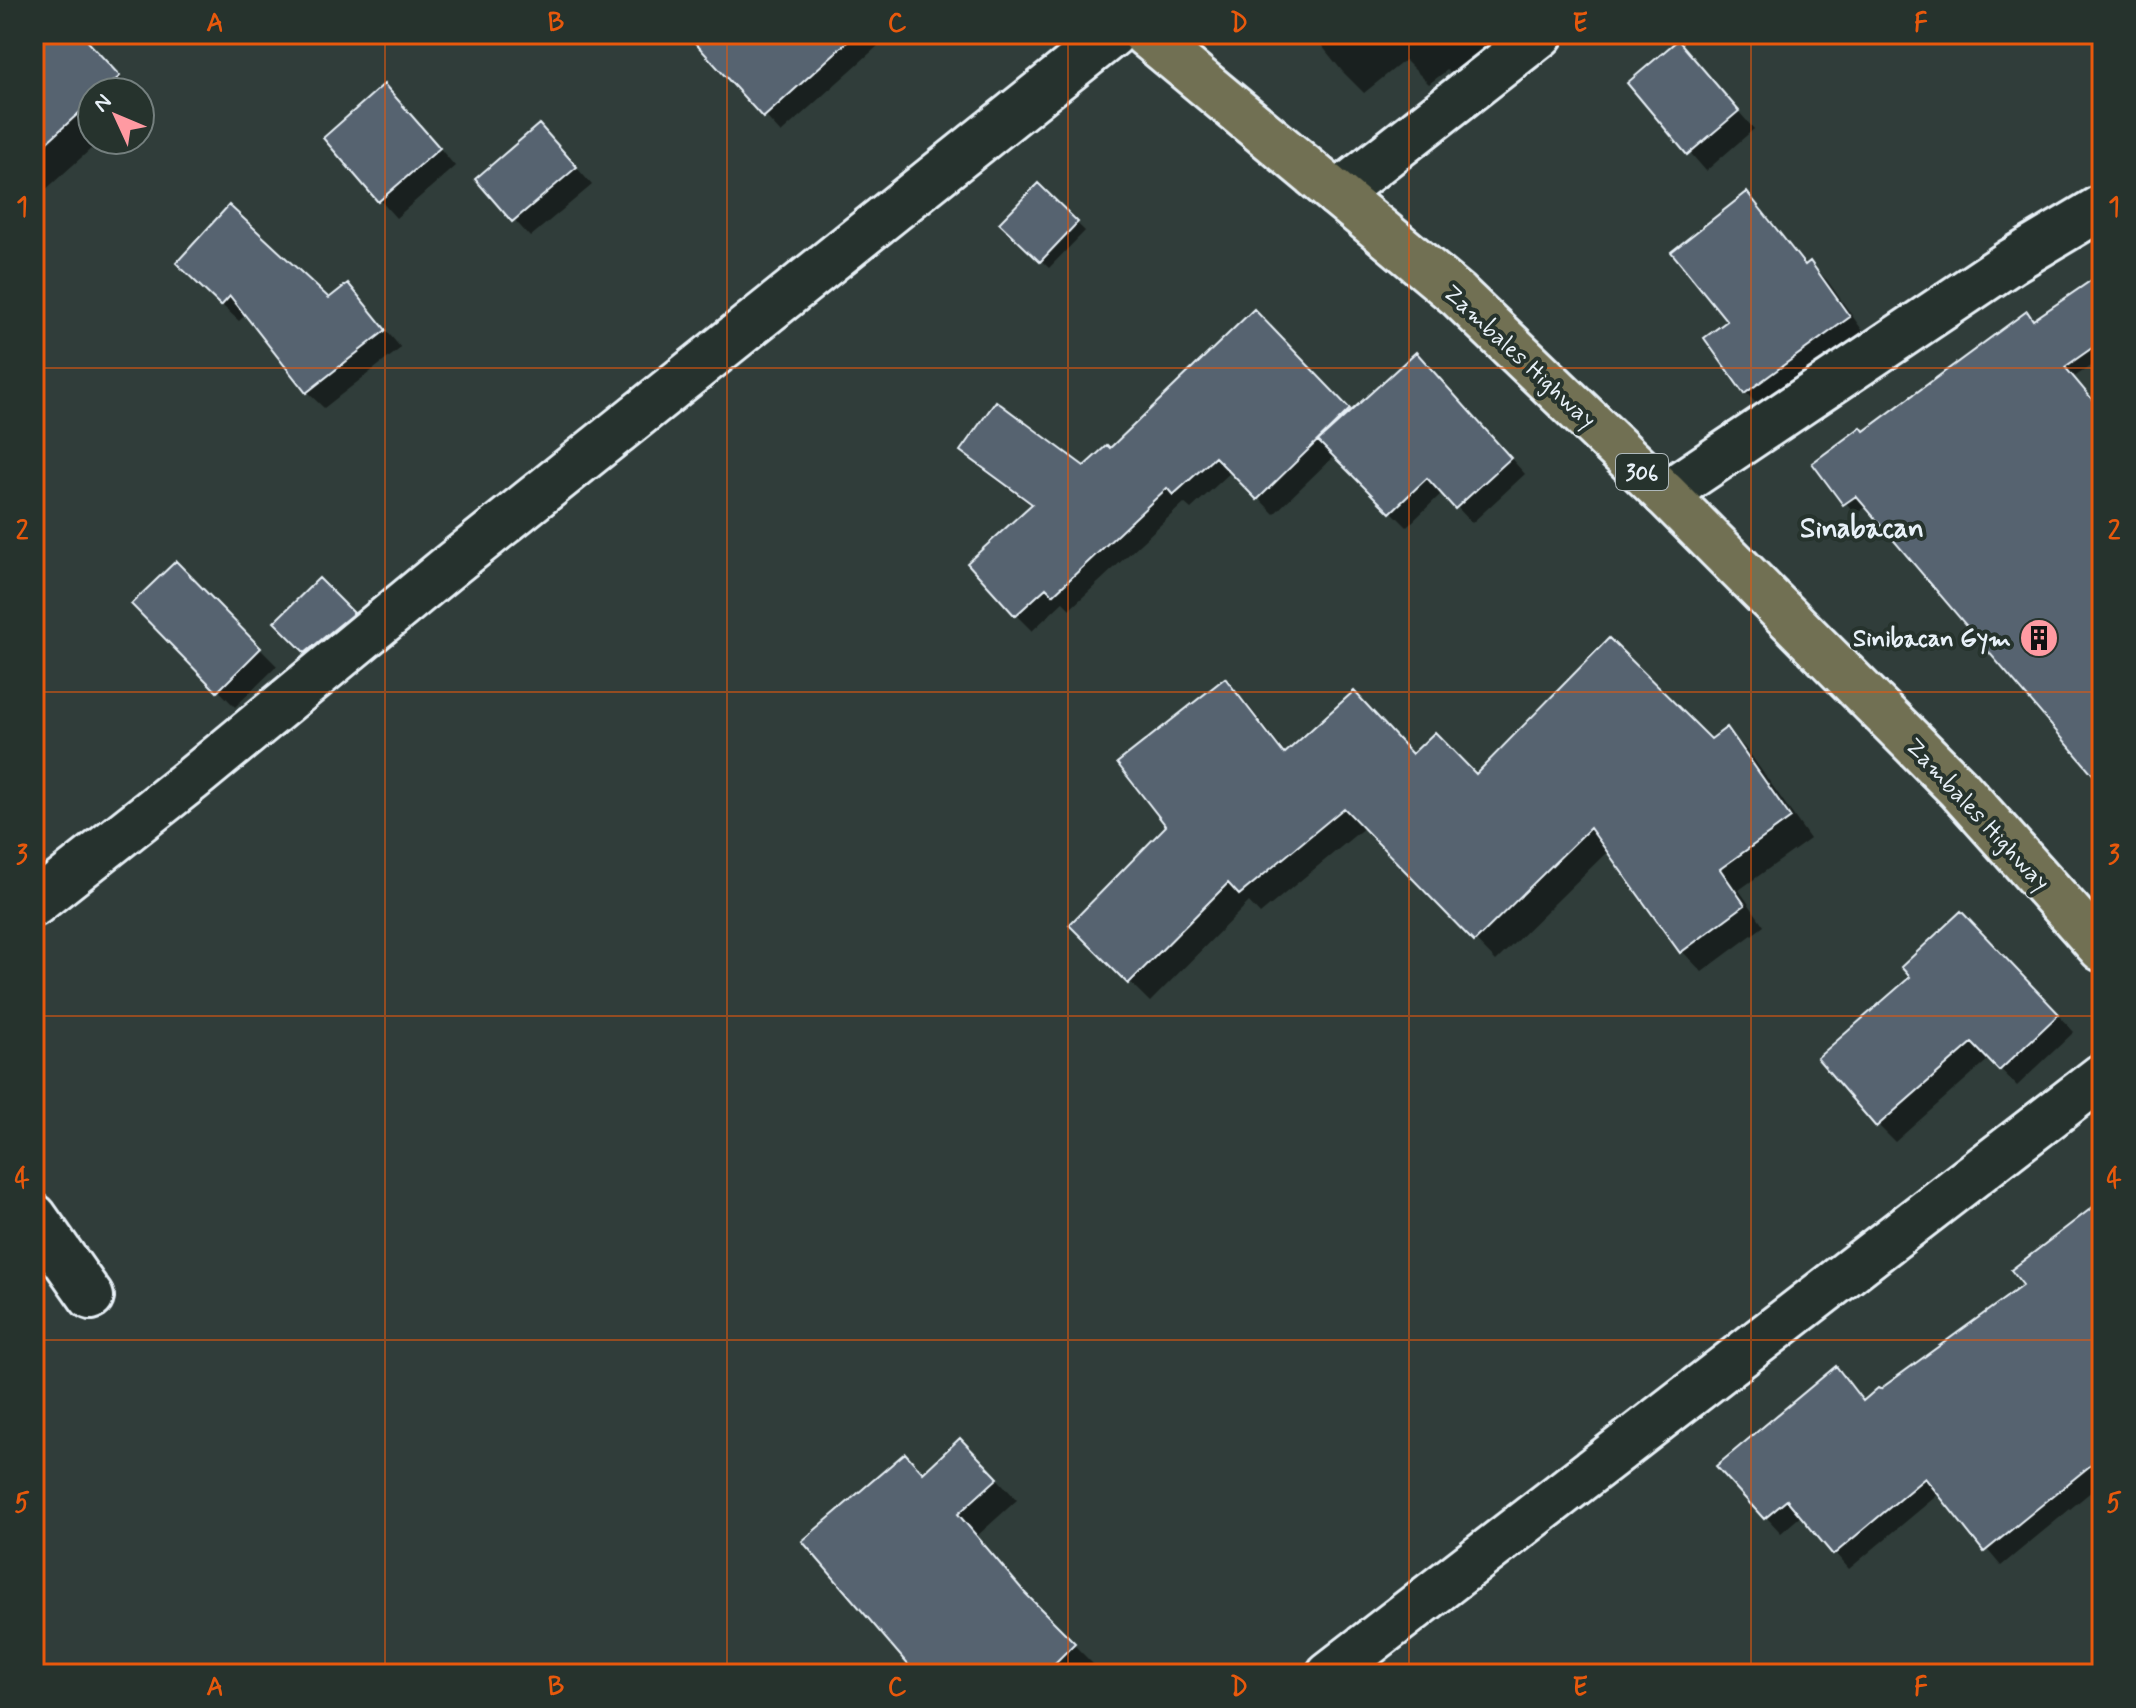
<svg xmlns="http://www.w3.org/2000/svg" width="2136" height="1708" viewBox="0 0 2136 1708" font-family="Mynerve,sans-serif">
  <rect width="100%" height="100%" fill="#303d3a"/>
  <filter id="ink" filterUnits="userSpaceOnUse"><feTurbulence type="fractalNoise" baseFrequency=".0125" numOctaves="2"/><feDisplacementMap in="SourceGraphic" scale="16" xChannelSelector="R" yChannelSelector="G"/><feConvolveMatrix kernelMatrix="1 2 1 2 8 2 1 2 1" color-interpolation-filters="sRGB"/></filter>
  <g filter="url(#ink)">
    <path fill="#0007" d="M 34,34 L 81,34 L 133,92 L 92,92 L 92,140 L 101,140 L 34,200 Z
      M 690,34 L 869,34 L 879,45 L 781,133 Z
      M 1316,34 L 1536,34 L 1468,91 L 1447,70 L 1429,84 L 1405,60 L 1364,93 L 1342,71 L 1314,36 Z
      M 1678,43 L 1754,129 L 1706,171 L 1630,83 Z
      M 401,103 L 455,166 L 396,218 L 325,139 Z
      M 556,144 L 592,185 L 530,237 L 478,179 Z
      M 1038,186 L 1085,231 L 1049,268 L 1002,223 Z
      M 1747,195 L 1807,266 L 1810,264 L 1827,280 L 1865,334 L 1762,409 L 1745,392 L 1729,322 Z
      M 2102,275 L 2102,358 L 2073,378 L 2102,412 L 2102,765 L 1866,506 L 1855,514 L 1815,463 L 1864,433 L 2026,313 L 2034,321 Z
      M 195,280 L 328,300 L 348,285 L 401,348 L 324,408 L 307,392 L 246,314 L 239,321 Z
      M 1254,312 L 1352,413 L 1432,370 L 1525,474 L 1472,523 L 1443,492 L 1407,527 L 1335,455 L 1274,514 L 1232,471 L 1191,509 L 1184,503 L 1070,609 L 1063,602 L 1032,631 L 1016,615 L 1032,506 L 978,466 L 962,451 L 1085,468 L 1110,451 Z
      M 176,564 L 277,666 L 235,707 L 134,604 Z
      M 319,580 L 360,622 L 314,660 L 277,622 Z
      M 1225,681 L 1245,701 L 1286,754 L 1413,756 L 1476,776 L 1711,741 L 1727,730 L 1747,750 L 1810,839 L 1739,890 L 1764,926 L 1702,972 L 1682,951 L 1609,850 L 1496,961 L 1365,827 L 1260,914 L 1249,902 L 1150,1002 L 1072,925 L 1169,827 Z
      M 1978,930 L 2074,1032 L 2017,1086 L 1990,1058 L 1895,1142 L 1878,1125 Z
      M 2102,1167 L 2102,1180 L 2096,1173 Z
      M 2102,1203 L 2102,1494 L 2098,1486 L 2001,1566 L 1940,1493 L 1849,1569 L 1802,1515 L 1781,1533 L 1719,1466 L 1836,1369 L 1865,1402 L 2026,1285 Z
      M 981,1461 L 1017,1500 L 977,1536 L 1046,1617 L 1094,1665 L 1085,1674 L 918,1674 L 924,1475 Z"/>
    <path fill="#576370" stroke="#e8f1f8" stroke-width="2" d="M 34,34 L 81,34 L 120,76 L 102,92 L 92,92 L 92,101 L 34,154 Z
      M 687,34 L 856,34 L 763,118 Z
      M 1678,40 L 1739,111 L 1687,155 L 1627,83 Z
      M 384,84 L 440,148 L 378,202 L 323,138 Z
      M 539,124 L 577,167 L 512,222 L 475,179 Z
      M 1038,183 L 1078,222 L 1040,262 L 999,223 Z
      M 1747,192 L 1805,265 L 1810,261 L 1850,317 L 1744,394 L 1704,338 L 1727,321 L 1671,252 Z
      M 229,205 L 329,298 L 348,283 L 386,330 L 306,393 L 230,296 L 221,306 L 176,263 Z
      M 2102,273 L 2102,341 L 2065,367 L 2102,411 L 2102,785 L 1856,496 L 1843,505 L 1812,463 L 1861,427 L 1864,431 L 2027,311 L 2033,320 Z
      M 1254,309 L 1350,409 L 1257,500 L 1215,457 L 1173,495 L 1167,488 L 1053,595 L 1046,588 L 1015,616 L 967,563 L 1032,504 L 960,451 L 996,401 L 1084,466 L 1107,445 L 1110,448 Z
      M 1416,352 L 1511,458 L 1455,509 L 1427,478 L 1390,513 L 1318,441 Z
      M 176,561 L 261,648 L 217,692 L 131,604 Z
      M 319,578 L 354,613 L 305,653 L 274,622 Z
      M 1609,638 L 1711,739 L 1727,727 L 1791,818 L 1720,869 L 1745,905 L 1680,953 L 1590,828 L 1474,942 L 1344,808 L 1239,895 L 1228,883 L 1128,984 L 1069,925 L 1166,826 L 1117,763 L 1225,678 L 1284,754 L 1354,691 L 1412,754 L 1435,732 L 1476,774 Z
      M 1961,911 L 2059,1014 L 1999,1071 L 1972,1043 L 1876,1127 L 1817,1058 L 1910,977 L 1901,967 Z
      M 2102,1200 L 2102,1456 L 1984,1552 L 1925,1478 L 1833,1555 L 1787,1500 L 1764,1519 L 1716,1466 L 1836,1366 L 1863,1401 L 1878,1388 L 1880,1389 L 2023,1285 L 2011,1270 Z
      M 960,1438 L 998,1478 L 958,1514 L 1026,1594 L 1075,1643 L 1044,1674 L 916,1674 L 802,1541 L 905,1453 L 923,1473 Z"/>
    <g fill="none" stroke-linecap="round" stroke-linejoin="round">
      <defs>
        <path id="minor" d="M 1337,194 L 1541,34
          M 1665,494 L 2012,261 L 2102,207
          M 34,904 L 192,779 L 446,569 L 1113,34
          M 34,1216 L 91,1297
          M 1329,1674 L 2102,1076"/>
        <path id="primary" d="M 1145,34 L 1458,295 L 1665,494 L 1959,789 L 2102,949"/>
      </defs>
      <use href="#minor" stroke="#e8f1f8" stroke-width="50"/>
      <use href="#primary" stroke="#e8f1f8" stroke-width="50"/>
      <use href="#minor" stroke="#26332d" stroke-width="44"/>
      <use href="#primary" stroke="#716f52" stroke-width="44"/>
    </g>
  </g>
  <path fill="none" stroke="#e8590c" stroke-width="2" stroke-opacity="0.55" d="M 385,34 L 385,1674M 727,34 L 727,1674M 1068,34 L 1068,1674M 1409,34 L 1409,1674M 1751,34 L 1751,1674M 34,368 L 2102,368M 34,692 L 2102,692M 34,1016 L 2102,1016M 34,1340 L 2102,1340"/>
  <defs>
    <symbol id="building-disc" viewBox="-11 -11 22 22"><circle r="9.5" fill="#ff9aa2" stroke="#26332d"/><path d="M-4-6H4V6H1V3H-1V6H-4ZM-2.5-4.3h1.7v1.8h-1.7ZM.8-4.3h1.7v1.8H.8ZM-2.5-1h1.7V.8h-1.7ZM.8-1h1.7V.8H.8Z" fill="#111"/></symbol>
  </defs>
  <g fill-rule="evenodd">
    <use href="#building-disc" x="2017" y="616" width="44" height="44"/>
  </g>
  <g text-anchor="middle" stroke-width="8" stroke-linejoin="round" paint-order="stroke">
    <rect fill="#26332d" stroke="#aeb8bb" stroke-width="2" x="1616" y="454" width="52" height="36" rx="6"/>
    <g font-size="22" font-weight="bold" fill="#e8f1f8">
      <text x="1642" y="480">306</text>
    </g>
    <g font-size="24" fill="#e8f1f8" stroke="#26332d">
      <text transform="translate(1520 356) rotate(43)" y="8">Zambales Highway</text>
      <text transform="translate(1978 814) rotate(47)" y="8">Zambales Highway</text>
    </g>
    <g font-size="24" font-weight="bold" fill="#e8f1f8" stroke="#26332d" text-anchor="end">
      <text x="2011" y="646">Sinibacan Gym</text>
    </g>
    <g font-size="28" font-weight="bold" fill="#e8f1f8" stroke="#26332d">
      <text x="1862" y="537">Sinabacan</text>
    </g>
  </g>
  <rect width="2136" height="1708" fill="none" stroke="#26332d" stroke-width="88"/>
  <g transform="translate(116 116) rotate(314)"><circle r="38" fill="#26332d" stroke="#747f7e" stroke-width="2"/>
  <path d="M0-6L14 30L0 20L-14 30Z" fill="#ff9aa2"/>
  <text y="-12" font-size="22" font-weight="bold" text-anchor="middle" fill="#e8f1f8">N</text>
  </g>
  <rect x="44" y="44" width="2048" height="1620" fill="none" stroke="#e8590c" stroke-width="3"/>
  <g font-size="26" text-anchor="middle" font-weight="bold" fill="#e8590c">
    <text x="215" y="31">A</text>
    <text x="556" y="31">B</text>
    <text x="897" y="31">C</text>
    <text x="1239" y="31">D</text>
    <text x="1580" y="31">E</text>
    <text x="1921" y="31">F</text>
    <text x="22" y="215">1</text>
    <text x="2114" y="215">1</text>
    <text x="22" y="539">2</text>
    <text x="2114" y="539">2</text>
    <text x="22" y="863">3</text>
    <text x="2114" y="863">3</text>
    <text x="22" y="1187">4</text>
    <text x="2114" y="1187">4</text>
    <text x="22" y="1511">5</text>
    <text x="2114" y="1511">5</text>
    <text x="215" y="1695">A</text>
    <text x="556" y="1695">B</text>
    <text x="897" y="1695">C</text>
    <text x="1239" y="1695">D</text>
    <text x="1580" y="1695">E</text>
    <text x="1921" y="1695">F</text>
  </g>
</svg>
